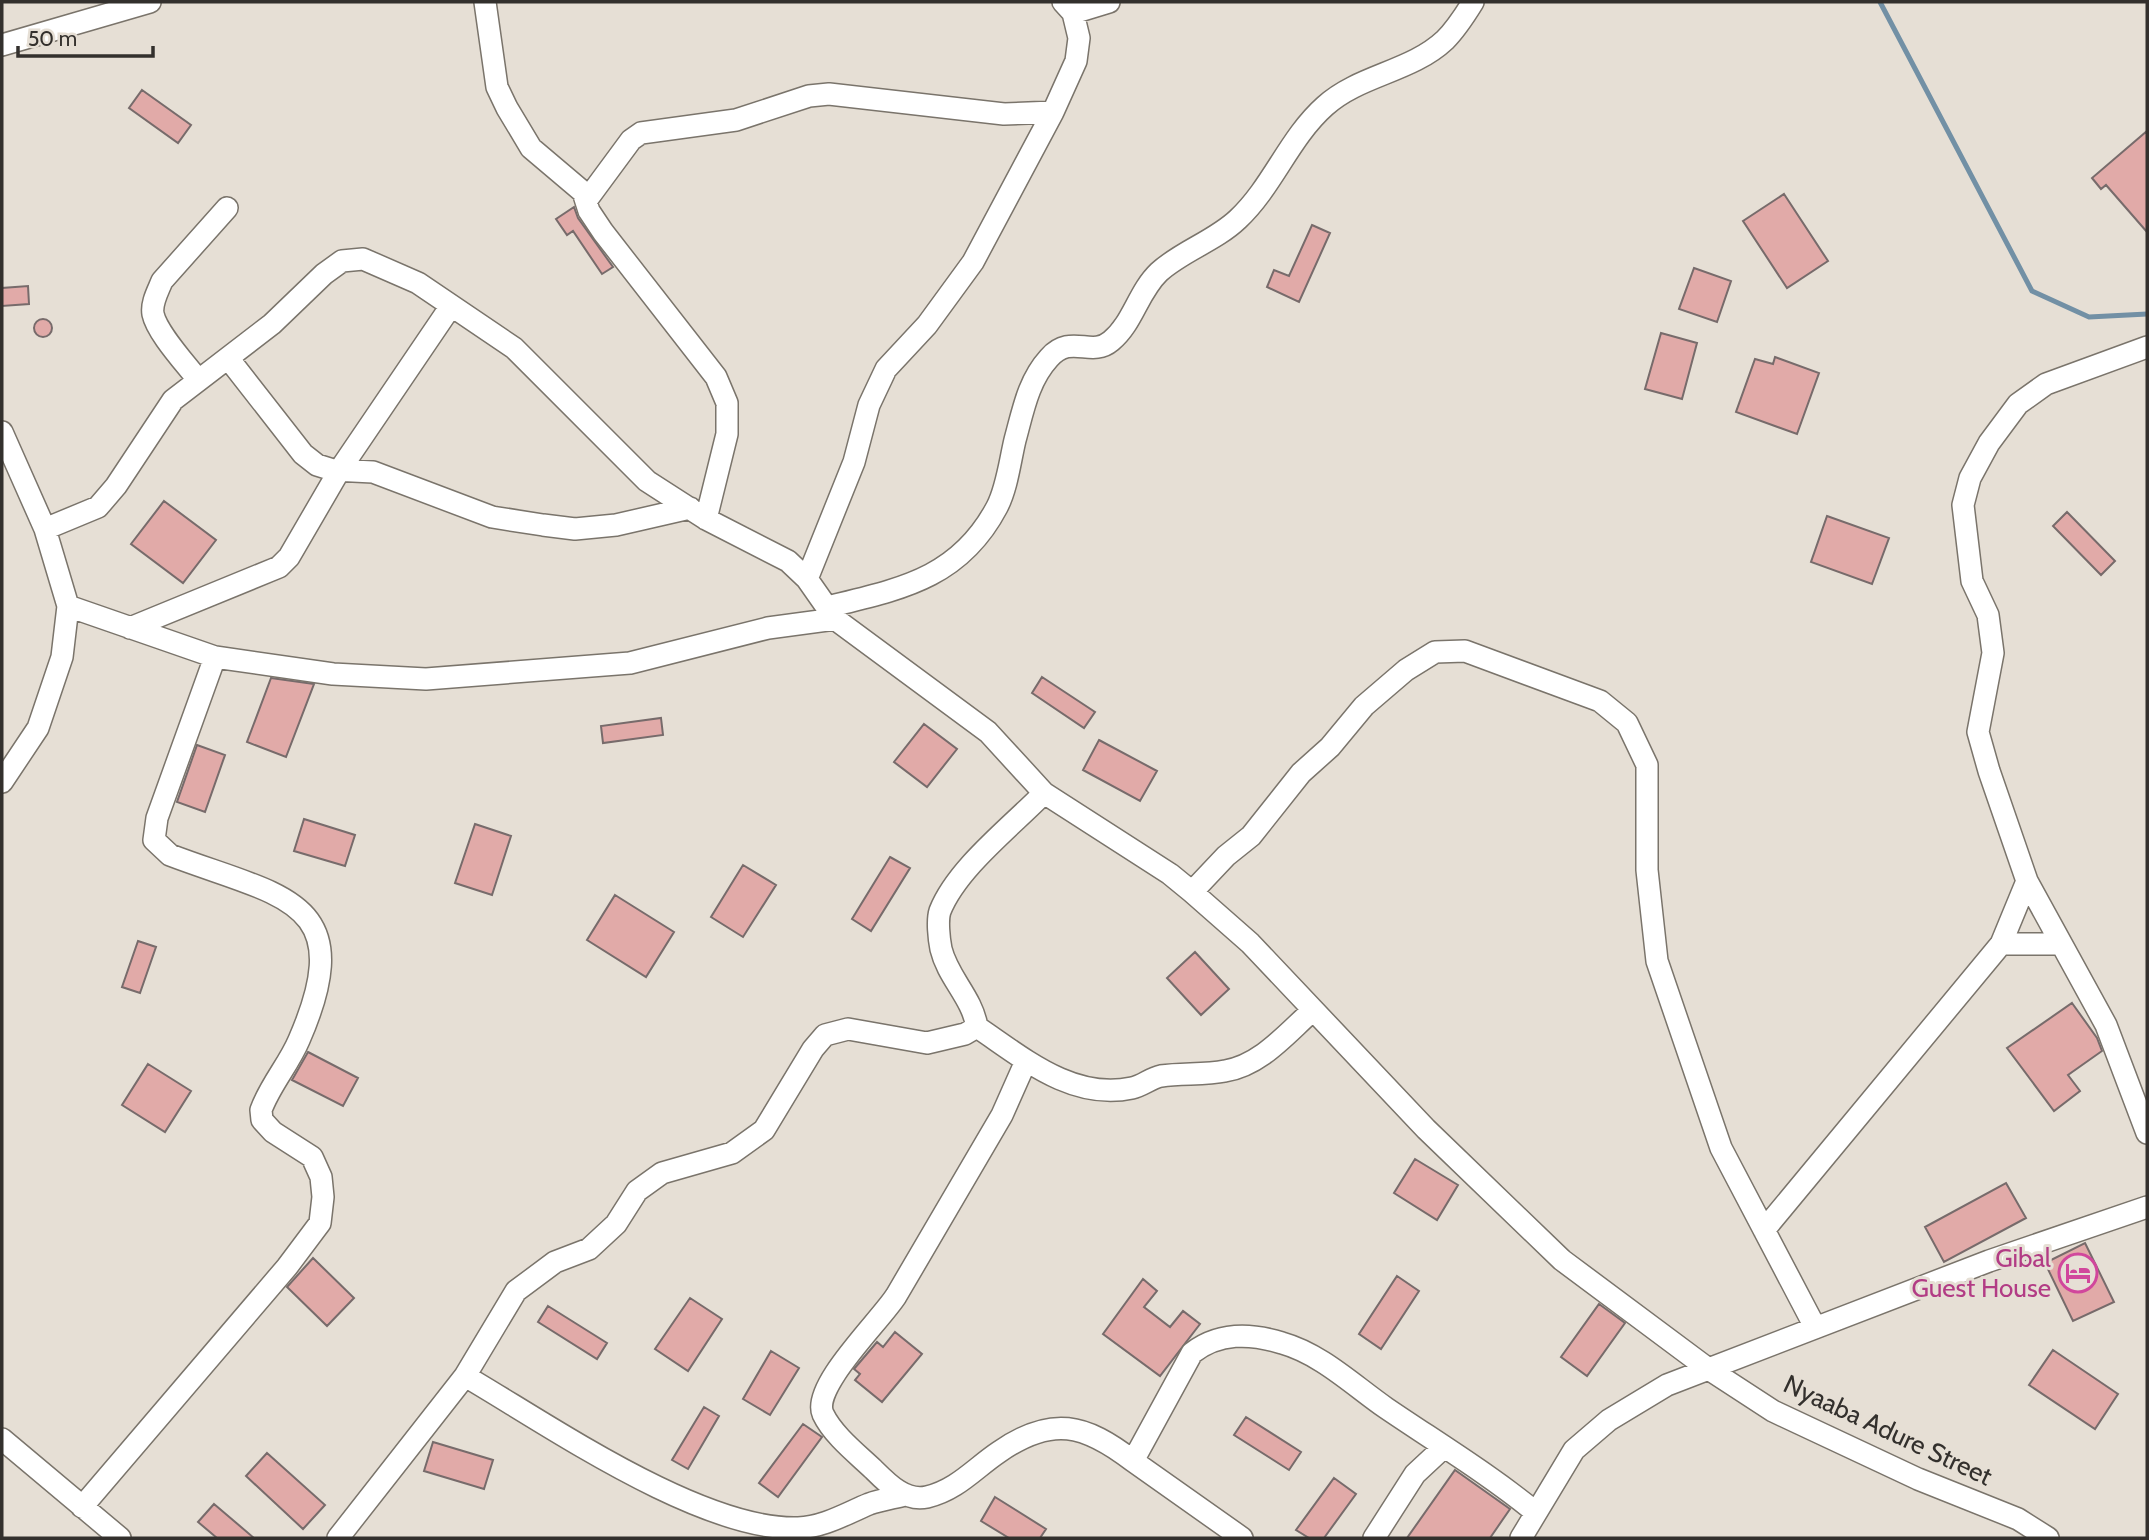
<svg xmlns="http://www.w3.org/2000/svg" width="2149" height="1540" viewBox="0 0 2149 1540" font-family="Cabin,sans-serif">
  <rect width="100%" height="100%" fill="#e6dfd5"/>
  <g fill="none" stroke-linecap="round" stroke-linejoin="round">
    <path stroke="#7290a5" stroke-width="5" d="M 1880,2 L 2032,291 L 2089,317 L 2147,314"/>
  </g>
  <path fill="#e1aaa8" stroke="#776b6b" stroke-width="2" d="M 142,90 L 191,125 L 178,143 L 129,108 Z
    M 2147,131 L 2147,232 L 2106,185 L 2101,189 L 2092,178 Z
    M 1784,194 L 1828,261 L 1787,288 L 1743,221 Z
    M 574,207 L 578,218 L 613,267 L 602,274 L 573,231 L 567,235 L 556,219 Z
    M 1312,225 L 1330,233 L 1299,302 L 1267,287 L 1274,270 L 1289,276 Z
    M 1694,268 L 1731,281 L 1717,322 L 1679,309 Z
    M 28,286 L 29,304 L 2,306 L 2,288 Z
    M34 328a9 9 0 1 1 18 0a9 9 0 1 1-18 0Z
    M 1661,333 L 1697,343 L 1682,399 L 1645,389 Z
    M 1775,357 L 1819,373 L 1797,434 L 1736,412 L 1755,359 L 1773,364 Z
    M 164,501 L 216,540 L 183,583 L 131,544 Z
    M 2067,512 L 2115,561 L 2101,575 L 2053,526 Z
    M 1827,516 L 1889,538 L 1872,584 L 1811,562 Z
    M 1042,677 L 1095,712 L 1084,728 L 1032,693 Z
    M 271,678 L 314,684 L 286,757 L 247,742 Z
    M 661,718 L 663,735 L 603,743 L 601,726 Z
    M 924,724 L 957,749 L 927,787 L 894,762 Z
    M 1099,740 L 1157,771 L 1140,801 L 1083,770 Z
    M 197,745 L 225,755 L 205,812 L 177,802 Z
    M 304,819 L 355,835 L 345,866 L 294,851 Z
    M 475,824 L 511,836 L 492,895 L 455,883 Z
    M 890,857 L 910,868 L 871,931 L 852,919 Z
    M 743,865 L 776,885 L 743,937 L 711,917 Z
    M 615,895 L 674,932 L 646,977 L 587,940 Z
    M 138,941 L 156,947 L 140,993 L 122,987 Z
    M 1195,952 L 1229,989 L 1201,1015 L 1167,978 Z
    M 2072,1003 L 2097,1038 L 2102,1051 L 2068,1075 L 2080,1091 L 2054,1111 L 2007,1048 Z
    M 308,1052 L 358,1078 L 343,1106 L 292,1080 Z
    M 148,1064 L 191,1091 L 165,1132 L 122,1105 Z
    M 1415,1159 L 1458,1185 L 1437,1220 L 1394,1193 Z
    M 2006,1183 L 2026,1218 L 1944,1262 L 1925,1227 Z
    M 2085,1243 L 2114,1302 L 2073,1321 L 2045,1263 Z
    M 313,1258 L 354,1298 L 327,1326 L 287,1287 Z
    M 1397,1276 L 1419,1291 L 1381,1349 L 1359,1334 Z
    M 1143,1279 L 1157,1291 L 1144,1307 L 1170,1327 L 1183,1311 L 1200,1324 L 1160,1376 L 1103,1334 Z
    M 690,1298 L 722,1319 L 688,1371 L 655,1349 Z
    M 1599,1304 L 1625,1323 L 1587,1376 L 1561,1357 Z
    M 548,1306 L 607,1343 L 597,1359 L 538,1322 Z
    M 895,1332 L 922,1354 L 882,1402 L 855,1380 L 860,1374 L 854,1369 L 877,1342 L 883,1347 Z
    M 2053,1350 L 2118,1394 L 2095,1429 L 2029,1385 Z
    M 771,1351 L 799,1368 L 770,1415 L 743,1399 Z
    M 704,1407 L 719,1416 L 688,1469 L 672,1460 Z
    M 1246,1417 L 1301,1452 L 1289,1470 L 1234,1435 Z
    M 803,1424 L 822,1437 L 778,1497 L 759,1483 Z
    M 433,1442 L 493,1460 L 484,1489 L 424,1471 Z
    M 267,1453 L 325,1505 L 303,1529 L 246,1476 Z
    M 1455,1470 L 1510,1509 L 1490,1538 L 1407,1538 Z
    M 1334,1478 L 1356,1494 L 1324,1538 L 1309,1538 L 1296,1530 Z
    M 995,1497 L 1046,1529 L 1040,1538 L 1009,1538 L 981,1521 Z
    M 214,1504 L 254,1538 L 217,1538 L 198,1522 Z"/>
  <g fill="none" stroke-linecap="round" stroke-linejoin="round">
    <defs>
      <path id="minor" d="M 485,2 L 497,87 L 507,108 L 531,148 L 583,192 L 589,211 L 603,232 L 716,377 L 727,403 L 727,434 L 706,519
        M 1063,2 L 1073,13 L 1109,2
        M 2,45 L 150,2
        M 586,201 L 631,140 L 641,133 L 736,120 L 809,96 L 829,94 L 1004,114 L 1053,112
        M 2147,347 L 2046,384 L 2018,404 L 1989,443 L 1970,478 L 1963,505 L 1972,581 L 1988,615 L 1993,653 L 1978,732 L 1989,771 L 2027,881 L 2106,1025 L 2147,1133
        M 228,358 L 303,454 L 317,465 L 333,470 L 373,472 L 492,517 L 543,525 L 575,529 L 616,525 L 690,508
        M 198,380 C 186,364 157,333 153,314 C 151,303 158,291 162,281 L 227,208
        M 2,432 L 45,529 L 68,606 L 62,657 L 38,728 L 2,782
        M 45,529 L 98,507 L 116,486 L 173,400 L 272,324 L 324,274 L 342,261 L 363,259 L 418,283 L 514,348 L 647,481 L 706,519 L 788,561 L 807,579 L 835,619
        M 807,579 L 854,462 L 869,405 L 886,369 L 927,325 L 973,262 L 1053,112 L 1076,61 L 1079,38 L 1073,13
        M 68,606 L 215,657 L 333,674 L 426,679 L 630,663 L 768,628 L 835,619 L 988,732 L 1044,793 L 1170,874 L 1192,892 L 1250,943 L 1426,1129 L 1562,1260 L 1707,1368 L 1773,1411 L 1918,1479 L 2018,1519 L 2048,1538
        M 827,607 C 900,589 959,579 997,507 C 1007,488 1010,461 1015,440 C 1023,411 1028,381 1049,358 C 1071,333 1091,358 1111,341 C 1133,323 1138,292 1159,272 C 1182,251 1215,241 1238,219 C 1273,186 1289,138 1325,106 C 1359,75 1411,72 1445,40 C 1456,29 1465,15 1473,2
        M 130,628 L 279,567 L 289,557 L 339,471 L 451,306
        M 1192,892 L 1226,856 L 1251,836 L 1301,773 L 1330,747 L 1364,706 L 1406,670 L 1435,652 L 1465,651 L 1600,701 L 1627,723 L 1647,765 L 1647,870 L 1657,961 L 1721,1148 L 1815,1327
        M 2001,944 L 2061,944
        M 977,1027 C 1022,1057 1072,1101 1132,1088 C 1142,1086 1151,1078 1161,1076 C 1182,1073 1205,1075 1225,1071 C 1261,1065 1286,1034 1312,1011
        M 1026,1061 L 1002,1115 L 896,1296 C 880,1321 811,1387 823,1414 C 833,1435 856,1453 873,1469 C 887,1483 905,1502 927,1497 C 957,1490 975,1468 999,1452 C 1052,1415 1085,1424 1133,1461 L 1192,1353 C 1219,1332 1250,1333 1282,1343 C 1321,1354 1353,1385 1386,1408 C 1436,1442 1487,1473 1534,1511
        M 1764,1230 L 2001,944 L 2027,881
        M 465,1376 C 549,1425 701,1531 798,1528 C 824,1527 845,1514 869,1504 C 880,1500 893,1498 905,1495
        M 2,1439 L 120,1538
        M 1133,1461 L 1242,1538
        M 82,1507 L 287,1267 L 320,1223 L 323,1197 L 321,1177 L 312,1157 L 273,1132 L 262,1120 L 261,1110 C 270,1085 289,1064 299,1040 C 361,898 280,897 170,855 L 154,840 L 157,818 L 215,657
        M 338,1538 L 465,1376 L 516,1291 L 555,1262 L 589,1249 L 616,1224 L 637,1191 L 662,1173 L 732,1153 L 764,1130 L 813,1049 L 825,1035 L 848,1029 L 927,1043 L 965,1034 L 977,1027 C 972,997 948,978 941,949 C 939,939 937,920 940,911 C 957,868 1012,826 1044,793
        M 1374,1538 L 1415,1474 L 1444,1447
        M 1521,1538 L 1574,1450 L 1609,1420 L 1667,1385 L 1989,1261 L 2147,1207"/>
    </defs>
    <use href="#minor" stroke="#7a746b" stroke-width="24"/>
    <use href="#minor" stroke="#fff" stroke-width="21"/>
  </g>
  <defs>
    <symbol id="hotel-ring" viewBox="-11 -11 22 22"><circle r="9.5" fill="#e6dfd5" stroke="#d1479c" stroke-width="1.5"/><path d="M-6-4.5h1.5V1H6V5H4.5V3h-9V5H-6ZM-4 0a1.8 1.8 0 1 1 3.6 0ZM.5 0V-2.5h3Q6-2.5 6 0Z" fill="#d1479c"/></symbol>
  </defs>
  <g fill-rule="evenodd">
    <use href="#hotel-ring" x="2056" y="1251" width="44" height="44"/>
  </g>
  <g text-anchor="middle" stroke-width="6" stroke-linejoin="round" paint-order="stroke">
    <g font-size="26" fill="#b23c85" stroke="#e6dfd5" text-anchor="end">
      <text x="2051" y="1267">Gibal<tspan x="2051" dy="30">Guest House</tspan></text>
    </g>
    <g font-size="26" fill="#33302d" stroke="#e6dfd5">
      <text transform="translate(1888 1430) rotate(25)" y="9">Nyaaba Adure Street</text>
    </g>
  </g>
  <rect width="2149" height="1540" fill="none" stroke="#33302d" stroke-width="7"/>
  <path d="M18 46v10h135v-10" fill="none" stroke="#33302d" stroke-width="3.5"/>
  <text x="28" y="46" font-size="21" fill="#33302d" stroke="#e6dfd5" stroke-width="5" paint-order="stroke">50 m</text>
</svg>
